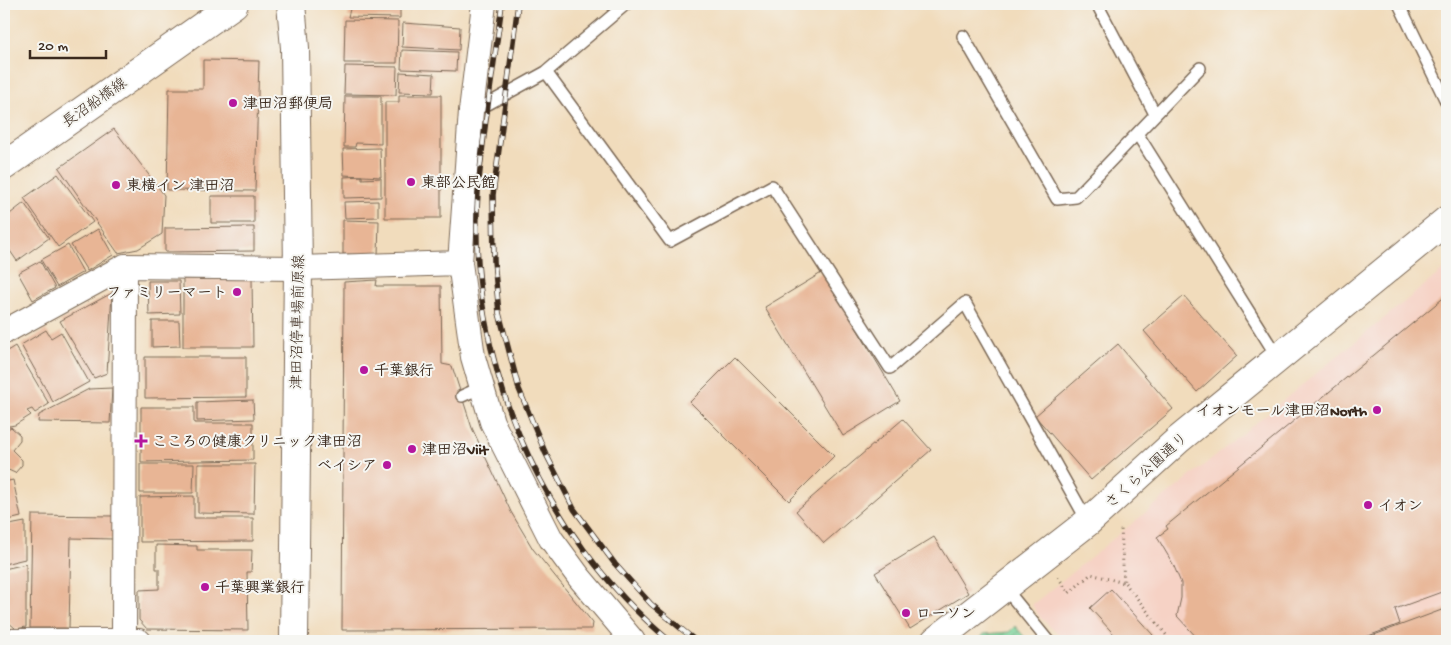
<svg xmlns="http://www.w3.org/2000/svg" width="1451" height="645" viewBox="0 0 1451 645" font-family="'Gochi Hand','Klee One',sans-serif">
  <defs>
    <pattern id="garden-furrows" width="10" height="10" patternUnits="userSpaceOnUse" patternTransform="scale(1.25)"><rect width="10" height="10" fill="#77d096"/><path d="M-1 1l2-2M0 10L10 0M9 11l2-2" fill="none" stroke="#63a97a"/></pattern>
  </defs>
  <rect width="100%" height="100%" fill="#f6f6f2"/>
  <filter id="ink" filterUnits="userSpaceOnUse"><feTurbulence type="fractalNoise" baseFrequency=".02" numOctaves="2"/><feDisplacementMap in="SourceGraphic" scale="10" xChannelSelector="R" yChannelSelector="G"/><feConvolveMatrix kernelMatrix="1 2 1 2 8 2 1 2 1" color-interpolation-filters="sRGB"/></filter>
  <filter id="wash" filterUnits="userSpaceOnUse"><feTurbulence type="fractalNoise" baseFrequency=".0096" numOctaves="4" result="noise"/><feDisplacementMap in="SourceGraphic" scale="20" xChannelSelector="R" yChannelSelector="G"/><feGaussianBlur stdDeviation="1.12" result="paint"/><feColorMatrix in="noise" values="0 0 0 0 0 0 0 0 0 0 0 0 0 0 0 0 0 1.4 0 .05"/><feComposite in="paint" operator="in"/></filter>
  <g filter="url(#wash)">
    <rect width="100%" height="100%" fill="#f1dcbc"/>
    <path fill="#f6d2c5" d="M 1447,267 L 1447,608 L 1357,641 L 1065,641 L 1040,617 L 1032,605 Z"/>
    <path fill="url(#garden-furrows)" stroke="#597d5a" d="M 1015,626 L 1028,641 L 978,641 L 984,634 L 1009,632 Z"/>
    <g id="blocks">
      <path fill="#e8b595" d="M 345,4 L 394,4 L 395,9 L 400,9 L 400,18 L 348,17 L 350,9 Z
        M 345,20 L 398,21 L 397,63 L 344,63 Z
        M 403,23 L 460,27 L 459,50 L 402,47 Z
        M 402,50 L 457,52 L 456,71 L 401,69 Z
        M 203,60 L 259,61 L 255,191 L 167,190 L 169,89 L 203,89 Z
        M 345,66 L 397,67 L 396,95 L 344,94 Z
        M 400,72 L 434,74 L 433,93 L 399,92 Z
        M 399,95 L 441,95 L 441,218 L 385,218 L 385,102 L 399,102 Z
        M 345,96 L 381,96 L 381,144 L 356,143 L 355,147 L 344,147 Z
        M 114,129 L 164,195 L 162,234 L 138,249 L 118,253 L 59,168 Z
        M 380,148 L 381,177 L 344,175 L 343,149 Z
        M 58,174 L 93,222 L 58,247 L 24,198 Z
        M 362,176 L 362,179 L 381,178 L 381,197 L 344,198 L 344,177 Z
        M 211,196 L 254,196 L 254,223 L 211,223 Z
        M 378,201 L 378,217 L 345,218 L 344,202 Z
        M 24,203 L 49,238 L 17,261 L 4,242 L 4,213 L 6,217 Z
        M 343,220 L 379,221 L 378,255 L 343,254 Z
        M 254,227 L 254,251 L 165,252 L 165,228 Z
        M 98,229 L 113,255 L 87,271 L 71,245 Z
        M 68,245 L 83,272 L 57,287 L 41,260 Z
        M 40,261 L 55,288 L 33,300 L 18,273 Z
        M 823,272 L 900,401 L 843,436 L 765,307 Z
        M 183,279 L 252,279 L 253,347 L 183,347 Z
        M 377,280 L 376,286 L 441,286 L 442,364 L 452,366 L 472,428 L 511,512 L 533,549 L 593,623 L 592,629 L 342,630 L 344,282 Z
        M 148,281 L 179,281 L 180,314 L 149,315 Z
        M 112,293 L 107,373 L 94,378 L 60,321 Z
        M 1447,295 L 1447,590 L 1395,609 L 1400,624 L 1355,641 L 1200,641 L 1177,616 L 1181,598 L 1181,583 L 1173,564 L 1157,537 L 1168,529 L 1166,526 Z
        M 1184,296 L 1237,356 L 1197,392 L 1144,331 Z
        M 152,321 L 179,321 L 180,346 L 152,347 Z
        M 46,330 L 51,338 L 61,332 L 89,382 L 53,402 L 21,345 Z
        M 1118,344 L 1173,409 L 1091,480 L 1035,416 Z
        M 15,346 L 49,404 L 35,413 L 32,409 L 27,411 L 31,415 L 15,425 L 4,427 L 4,353 Z
        M 145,357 L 246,357 L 246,397 L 145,398 Z
        M 735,357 L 834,456 L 789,501 L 690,402 Z
        M 112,388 L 110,423 L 38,422 L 39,415 L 89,389 Z
        M 253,400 L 254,419 L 197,421 L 197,402 Z
        M 141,407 L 194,407 L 194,423 L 253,423 L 253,460 L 141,462 Z
        M 903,419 L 931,450 L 824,543 L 796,511 Z
        M 11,427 L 20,435 L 20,440 L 12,450 L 22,460 L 22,465 L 15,473 L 4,468 L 4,431 Z
        M 140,464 L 194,464 L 193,493 L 140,493 Z
        M 198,464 L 255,464 L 254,514 L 198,513 Z
        M 13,480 L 21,517 L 4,521 L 4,482 Z
        M 194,496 L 194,518 L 253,518 L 253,541 L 140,542 L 140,497 Z
        M 32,515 L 113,516 L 113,539 L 71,538 L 69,628 L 30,628 Z
        M 25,522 L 25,559 L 4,564 L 4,526 Z
        M 934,537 L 968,593 L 910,629 L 875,573 Z
        M 156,545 L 197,546 L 197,550 L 252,550 L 251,572 L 247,572 L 248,630 L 147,629 L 139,620 L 139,590 L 159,589 L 159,569 L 156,569 Z
        M 26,564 L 26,627 L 16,629 L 6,620 L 4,609 L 4,569 Z
        M 1111,589 L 1153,635 L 1146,641 L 1120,641 L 1090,608 Z
        M 1447,608 L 1447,641 L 1358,641 Z"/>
    </g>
  </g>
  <g filter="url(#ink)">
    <use href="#blocks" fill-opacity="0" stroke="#7b6855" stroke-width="1"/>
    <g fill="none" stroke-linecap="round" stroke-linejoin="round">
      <defs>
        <path id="lane" d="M 1097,4 L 1155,114
          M 1399,4 L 1447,103
          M 963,36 L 1057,199 L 1076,197 L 1200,68
          M 546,72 L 670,241 L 772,186 L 890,368 L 965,303 L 1088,522
          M 471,111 L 488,104 L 546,72 L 626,4
          M 1138,135 L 1278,358
          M 462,396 L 482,387
          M 1005,588 L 1048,641"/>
        <path id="street" d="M 484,4 L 471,111 L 460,263 L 473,357 L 492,422 L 551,539 L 579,577 L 633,641
          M 4,332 L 125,266 L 298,268 L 460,263
          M 4,641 L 139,641
          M 124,641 L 125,266"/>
        <path id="secondary" d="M 291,4 L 295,48 L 298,268 L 294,641
          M 935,641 L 1088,522 L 1178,440 L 1447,220"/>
        <path id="primary" d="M 4,166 L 234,4"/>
      </defs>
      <use href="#lane" stroke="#7b6855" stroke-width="14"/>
      <use href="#street" stroke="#7b6855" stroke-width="26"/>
      <use href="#secondary" stroke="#7b6855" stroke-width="30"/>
      <use href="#primary" stroke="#7b6855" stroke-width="30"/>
      <path stroke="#7b6855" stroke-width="3" stroke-dasharray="1 4" stroke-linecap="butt" d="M 1058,577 L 1069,593 L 1091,574 L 1124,583 L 1121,528
        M 1125,583 L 1171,641"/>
      <use href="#lane" stroke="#fff" stroke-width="11"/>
      <use href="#street" stroke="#fff" stroke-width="24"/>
      <use href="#secondary" stroke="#fff" stroke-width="28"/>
      <use href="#primary" stroke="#fff" stroke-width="28"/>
      <defs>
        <path id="rail" d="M 502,4 C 494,66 483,129 478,192 C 466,359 541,535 670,641
          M 518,4 L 493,195 L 494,261 L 499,313 L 519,389 L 545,452 L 574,509 L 615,564 L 651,604 L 696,641"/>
      </defs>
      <use href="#rail" stroke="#3b2a1e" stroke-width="5.5"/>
      <use href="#rail" stroke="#f6f6f2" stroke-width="4" stroke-dasharray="11" stroke-linecap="butt"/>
    </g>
  </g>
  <g fill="#b5179e" stroke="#f6f6f2" stroke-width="2">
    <circle cx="233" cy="103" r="5"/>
    <circle cx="411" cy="182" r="5"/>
    <circle cx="116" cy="185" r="5"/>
    <circle cx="237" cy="292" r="5"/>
    <circle cx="364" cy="370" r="5"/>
    <circle cx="1377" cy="410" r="5"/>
    <path d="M138.5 433.5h5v5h5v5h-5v5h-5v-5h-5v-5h5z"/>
    <circle cx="412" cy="449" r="5"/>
    <circle cx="387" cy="465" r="5"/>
    <circle cx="1368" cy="505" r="5"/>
    <circle cx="205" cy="587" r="5"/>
    <circle cx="906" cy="613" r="5"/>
  </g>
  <g text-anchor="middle" stroke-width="4" stroke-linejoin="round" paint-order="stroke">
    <g font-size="15" fill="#3b2a1e" stroke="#f6f6f2">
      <text transform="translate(94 102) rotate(-35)" y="5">長沼船橋線</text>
      <text transform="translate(297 322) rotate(-89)" y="5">津田沼停車場前原線</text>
      <text transform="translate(1146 470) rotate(-42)" y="5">さくら公園通り</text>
    </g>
    <g font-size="15" font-weight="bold" fill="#3b2a1e" stroke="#f6f6f2" text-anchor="start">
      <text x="243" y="108">津田沼郵便局</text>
      <text x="421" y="187">東部公民館</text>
      <text x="126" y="190">東横イン 津田沼</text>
      <text x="227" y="297" text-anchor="end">ファミリーマート</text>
      <text x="374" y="375">千葉銀行</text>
      <text x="1367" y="415" text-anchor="end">イオンモール津田沼North</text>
      <text x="152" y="446">こころの健康クリニック津田沼</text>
      <text x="422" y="454">津田沼Viit</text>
      <text x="377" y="470" text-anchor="end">ベイシア</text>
      <text x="1378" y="510">イオン</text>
      <text x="215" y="592">千葉興業銀行</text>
      <text x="916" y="618">ローソン</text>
    </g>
  </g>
  <rect width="1451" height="645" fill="none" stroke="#f6f6f2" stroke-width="20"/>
  <path d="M30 50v8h76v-8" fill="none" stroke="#3b2a1e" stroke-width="2.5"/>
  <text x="38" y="50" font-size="15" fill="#3b2a1e" stroke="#f6f6f2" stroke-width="4" paint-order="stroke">20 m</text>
</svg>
